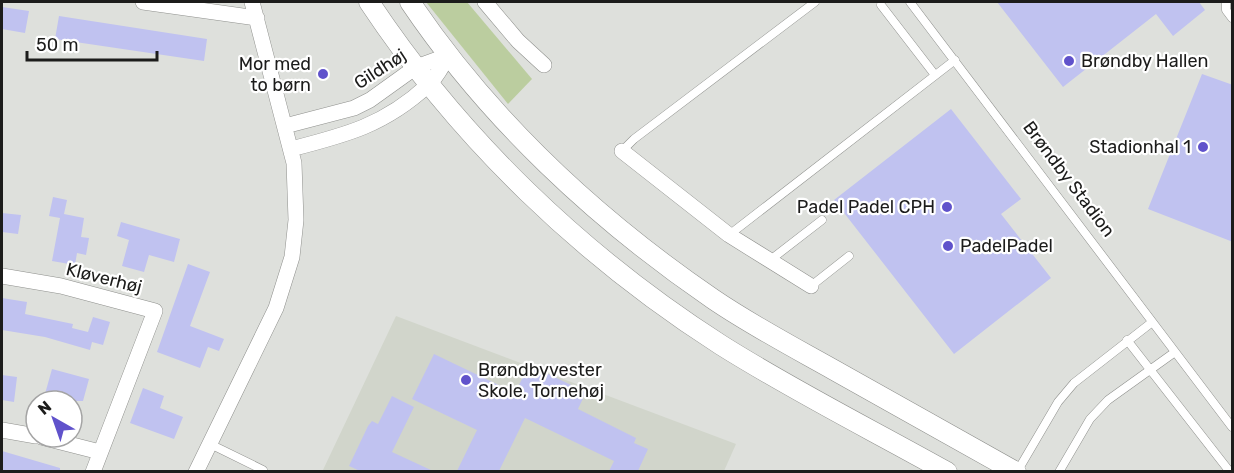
<svg xmlns="http://www.w3.org/2000/svg" width="1234" height="473" viewBox="0 0 1234 473" font-family="Rubik,sans-serif">
  <rect width="100%" height="100%" fill="#dee0dc"/>
  <path fill="#d1d5cb" d="M 396,316 L 736,444 L 724,471 L 322,472 Z"/>
  <path fill="#bbcd9f" d="M 426,2 L 467,2 L 532,79 L 508,104 Z"/>
  <path fill="#c0c2f0" d="M 997,2 L 1199,2 L 1205,10 L 1173,36 L 1156,14 L 1063,87 Z
    M 2,7 L 29,11 L 25,33 L 2,29 Z
    M 59,16 L 207,39 L 204,61 L 55,39 Z
    M 1202,74 L 1233,85 L 1233,242 L 1148,209 Z
    M 951,109 L 1021,199 L 1001,214 L 1051,278 L 954,354 L 834,200 Z
    M 53,197 L 67,200 L 64,214 L 84,218 L 81,237 L 89,238 L 86,255 L 77,253 L 75,265 L 52,261 L 60,218 L 49,216 Z
    M 2,213 L 21,215 L 18,234 L 2,232 Z
    M 121,222 L 180,239 L 174,262 L 149,255 L 144,272 L 122,266 L 129,240 L 117,236 Z
    M 188,264 L 210,272 L 190,326 L 224,339 L 219,351 L 208,347 L 200,368 L 157,352 Z
    M 2,298 L 27,302 L 25,314 L 73,324 L 72,328 L 88,332 L 93,317 L 110,322 L 103,345 L 92,342 L 90,350 L 45,337 L 2,330 Z
    M 434,354 L 515,393 L 529,365 L 586,392 L 578,409 L 636,438 L 634,443 L 648,449 L 638,471 L 609,471 L 614,461 L 525,418 L 499,471 L 457,471 L 477,430 L 412,399 Z
    M 52,369 L 89,379 L 83,401 L 43,401 Z
    M 2,375 L 17,377 L 14,402 L 2,400 Z
    M 143,388 L 164,396 L 160,408 L 183,417 L 174,439 L 130,423 Z
    M 392,396 L 414,407 L 392,452 L 433,471 L 360,471 L 349,466 L 368,426 L 372,421 L 378,424 Z
    M 2,451 L 60,468 L 60,471 L 2,471 Z"/>
  <g fill="none" stroke-linecap="round" stroke-linejoin="round">
    <defs>
      <path id="service" d="M 910,2 L 1232,427
        M 1226,2 L 1226,10 L 1232,18
        M 881,5 L 935,75
        M 622,151 L 634,139 L 815,2
        M 729,235 L 955,60
        M 769,261 L 822,220
        M 811,286 L 849,256
        M 1127,340 L 1230,472
        M 210,444 L 263,470
        M 1017,472 L 1058,402 L 1074,383 L 1151,323
        M 1059,472 L 1090,419 L 1108,400 L 1175,352"/>
      <path id="minor" d="M 143,2 L 257,18
        M 485,2 L 518,41 L 544,65
        M 285,126 L 354,108 L 370,100 L 416,67 L 449,55
        M 291,149 C 346,135 385,125 428,85 C 437,78 443,64 449,55
        M 622,151 L 729,235 L 811,286
        M 2,276 L 61,286 L 155,311 L 93,472
        M 2,430 L 36,436
        M 41,437 L 100,452
        M 196,472 L 276,308 L 292,257 L 296,220 L 294,163 L 252,2"/>
      <path id="tertiary" d="M 369,2 C 460,139 582,256 721,345 C 794,391 872,430 947,472
        M 410,2 C 489,119 596,219 713,299 C 751,325 793,347 834,370 C 895,404 955,438 1016,472"/>
    </defs>
    <use href="#service" stroke="#8f908d" stroke-width="9"/>
    <use href="#minor" stroke="#8f908d" stroke-width="16"/>
    <use href="#tertiary" stroke="#8f908d" stroke-width="21"/>
    <use href="#service" stroke="#fff" stroke-width="8"/>
    <use href="#minor" stroke="#fff" stroke-width="15"/>
    <use href="#tertiary" stroke="#fff" stroke-width="20"/>
  </g>
  <g fill="#6052cb" stroke="#fff" stroke-width="2">
    <circle cx="1069" cy="61" r="6"/>
    <circle cx="323" cy="74" r="6"/>
    <circle cx="1203" cy="147" r="6"/>
    <circle cx="947" cy="207" r="6"/>
    <circle cx="948" cy="246" r="6"/>
    <circle cx="466" cy="380" r="6"/>
  </g>
  <g text-anchor="middle" stroke-width="4.5" stroke-linejoin="round" paint-order="stroke">
    <g font-size="18" fill="#1c1c1b" stroke="#fff" text-anchor="start">
      <text x="1081" y="67">Brøndby Hallen</text>
      <text x="311" y="70" text-anchor="end">Mor med<tspan x="311" dy="21">to børn</tspan></text>
      <text x="1191" y="153" text-anchor="end">Stadionhal 1</text>
      <text x="935" y="213" text-anchor="end">Padel Padel CPH</text>
      <text x="960" y="252">PadelPadel</text>
      <text x="478" y="376">Brøndbyvester<tspan x="478" dy="21">Skole, Tornehøj</tspan></text>
    </g>
    <g font-size="18" fill="#1c1c1b" stroke="#fff">
      <text transform="translate(380 69) rotate(-33)" y="6">Gildhøj</text>
      <text transform="translate(1069 179) rotate(53)" y="6">Brøndby Stadion</text>
      <text transform="translate(104 278) rotate(14)" y="6">Kløverhøj</text>
    </g>
  </g>
  <rect width="1234" height="473" fill="none" stroke="#1c1c1b" stroke-width="6"/>
  <g transform="translate(54 419) rotate(320)"><circle r="28" fill="#ffffff" stroke="#a4a4a4" stroke-width="1.5"/>
  <path d="M0-4.5L10 22L0 15L-10 22Z" fill="#6052cb"/>
  <text y="-9" font-size="16" font-weight="bold" text-anchor="middle" fill="#1c1c1b">N</text>
  </g>
  <path d="M27 51v9h130v-9" fill="none" stroke="#1c1c1b" stroke-width="3"/>
  <text x="36" y="51" font-size="18" fill="#1c1c1b" stroke="#ffffff" stroke-width="4.5" paint-order="stroke">50 m</text>
</svg>
